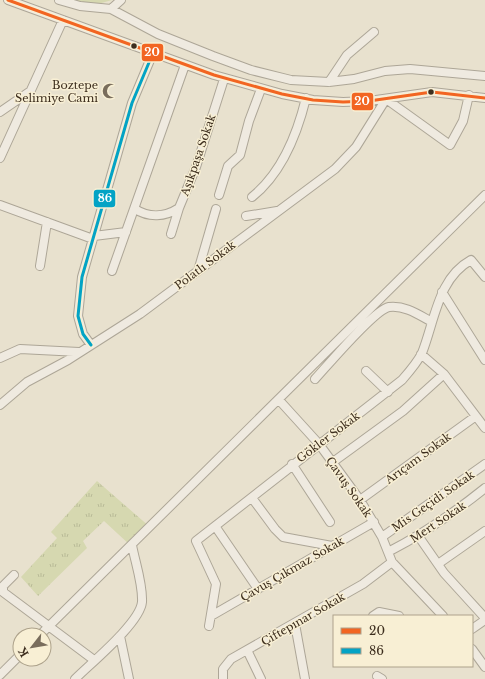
<svg xmlns="http://www.w3.org/2000/svg" width="485" height="679" viewBox="0 0 485 679" font-family="'Libre Baskerville',serif">
  <defs>
    <pattern id="grass-tufts" width="24" height="20" patternUnits="userSpaceOnUse"><rect width="24" height="20" fill="#d6d8b0"/><path d="M3 7l-1-3M5 7V3M7 7l1-3M15 17l-1-3M17 17v-4M19 17l1-3" fill="none" stroke="#b9ba97"/></pattern>
  </defs>
  <rect width="100%" height="100%" fill="#e8e1ce"/>
  <path fill="url(#grass-tufts)" d="M 66,0 L 112,0 L 98,4 Z
    M 97,481 L 150,527 L 131,546 L 104,521 L 83,541 L 87,548 L 38,596 L 21,577 L 57,538 L 51,532 Z"/>
  <g fill="none" stroke-linecap="round" stroke-linejoin="round">
    <defs>
      <path id="minor" d="M 8,0 L 214,75 L 282,94 L 313,100 L 343,102 L 369,101 L 432,92 L 485,98
        M 59,0 L 80,6 L 111,9 L 158,34 L 213,56 L 251,70 L 291,80 L 329,82 L 354,79 L 385,71 L 410,69 L 485,76
        M 111,9 L 121,0
        M 329,82 L 347,55 L 374,32
        M 0,112 L 29,92
        M 0,158 L 63,20
        M 219,195 L 228,166 L 240,155 L 249,121 L 261,89
        M 252,197 C 282,173 297,135 306,98
        M 0,205 L 93,239
        M 135,209 C 149,218 165,217 179,208 L 196,167 L 224,79
        M 246,216 L 277,211
        M 171,234 L 179,208
        M 94,236 L 126,232
        M 40,266 L 47,222
        M 112,271 L 185,65
        M 198,271 L 216,209
        M 442,292 L 485,360
        M 91,345 L 83,334 L 78,316 L 82,277 L 132,103 L 153,53
        M 421,354 L 444,374 L 485,428
        M 0,358 L 20,349 L 79,352
        M 366,371 L 388,392
        M 315,379 C 328,365 374,310 389,307 C 405,305 419,315 432,322
        M 279,400 L 319,444 L 360,500 L 382,537 L 392,562 L 443,616
        M 0,405 L 27,382 L 68,360 L 140,314 L 335,169 L 356,147 L 386,99 L 450,145 L 463,121 L 469,95
        M 333,462 L 403,411 L 444,374
        M 292,464 L 330,522
        M 252,498 L 275,529 L 283,537 L 332,546
        M 360,500 L 476,416
        M 215,526 L 258,589
        M 382,537 L 485,464
        M 419,537 L 444,573 L 485,618
        M 388,552 C 423,534 454,513 485,488
        M 438,564 L 485,531
        M 14,575 L 3,586 L 3,592 L 94,660
        M 211,616 L 374,522
        M 373,616 L 379,612 L 399,616
        M 295,624 L 305,679
        M 209,626 L 216,584 L 196,541 L 402,380 C 409,372 417,363 422,353 C 435,320 438,278 471,260 L 485,277
        M 472,629 L 485,620
        M 40,635 L 485,195
        M 120,636 L 129,679
        M 472,649 L 485,667
        M 247,650 L 261,679
        M 0,675 L 20,655
        M 377,676 L 382,679
        M 75,679 C 91,663 140,623 142,602 C 143,584 135,562 132,545
        M 223,679 L 223,669 L 231,659 L 363,584 L 392,562"/>
    </defs>
    <use href="#minor" stroke="#ada697" stroke-width="10"/>
    <use href="#minor" stroke="#efeae0" stroke-width="8"/>
    <defs>
      <path id="bus-1" d="M 8,0 L 214,75 L 282,94 L 313,100 L 343,102 L 369,101 L 432,92 L 485,98"/>
      <path id="bus-2" d="M 91,345 L 83,334 L 78,316 L 82,277 L 132,103 L 153,53"/>
    </defs>
    <use href="#bus-1" stroke="#f8efd4" stroke-width="6"/>
    <use href="#bus-2" stroke="#f8efd4" stroke-width="6"/>
    <use href="#bus-1" stroke="#f26522" stroke-width="3"/>
    <use href="#bus-2" stroke="#03a3c5" stroke-width="3"/>
  </g>
  <defs>
    <symbol id="mosque-bare" viewBox="-9 -9 18 18"><path d="M3.5-4.9A6 6 0 1 0 3.5 4.9A5 5 0 1 1 3.5-4.9Z" fill="#796d5c" stroke="#f8efd4" stroke-width="2.5" paint-order="stroke"/></symbol>
  </defs>
  <g fill-rule="evenodd">
    <use href="#mosque-bare" x="99" y="80" width="22" height="22"/>
  </g>
  <g fill="#3d2e1e" stroke="#f8efd4" stroke-width="1.5">
    <circle cx="134" cy="46" r="3.5"/>
    <circle cx="431" cy="92" r="3.5"/>
  </g>
  <g text-anchor="middle" stroke-width="3" stroke-linejoin="round" paint-order="stroke">
    <g font-size="11" fill="#3d2e1e" stroke="#f8efd4" text-anchor="end">
      <text x="98" y="89">Boztepe<tspan x="98" dy="13">Selimiye Cami</tspan></text>
    </g>
    <g font-size="11" fill="#3d2e1e" stroke="#f8efd4">
      <text transform="translate(198 155) rotate(-71)" y="4">Aşıkpaşa Sokak</text>
      <text transform="translate(205 265) rotate(-37)" y="4">Polatlı Sokak</text>
      <text transform="translate(328 437) rotate(-37)" y="4">Gökler Sokak</text>
      <text transform="translate(418 458) rotate(-36)" y="4">Arıçam Sokak</text>
      <text transform="translate(349 487) rotate(55)" y="4">Çavuş Sokak</text>
      <text transform="translate(433 501) rotate(-35)" y="4">Mis Geçidi Sokak</text>
      <text transform="translate(438 522) rotate(-34)" y="4">Mert Sokak</text>
      <text transform="translate(292 569) rotate(-30)" y="4">Çavuş Çıkmaz Sokak</text>
      <text transform="translate(303 619) rotate(-30)" y="4">Çiftepınar Sokak</text>
    </g>
  </g>
  <g stroke="#f8efd4" stroke-width="1.5">
    <rect x="141" y="43" width="23" height="19" rx="4" fill="#f26522"/>
    <rect x="351" y="92" width="23" height="19" rx="4" fill="#f26522"/>
    <rect x="93" y="189" width="23" height="19" rx="4" fill="#03a3c5"/>
  </g>
  <g font-size="11" text-anchor="middle" font-weight="bold" fill="#fff">
    <text x="152" y="56">20</text>
    <text x="362" y="105">20</text>
    <text x="105" y="202">86</text>
  </g>
  <rect x="333" y="615" width="140" height="52" fill="#f8efd4" stroke="#ada28b"/>
  <rect x="341" y="628" width="20" height="6" fill="#f26522" stroke="#ada28b"/>
  <text x="369" y="635" font-size="12" fill="#3d2e1e">20</text>
  <rect x="341" y="648" width="20" height="6" fill="#03a3c5" stroke="#ada28b"/>
  <text x="369" y="655" font-size="12" fill="#3d2e1e">86</text>
  <g transform="translate(32 647) rotate(239)"><circle r="19" fill="#f8efd4" stroke="#ada28b"/>
  <path d="M0-3L7 15L0 10L-7 15Z" fill="#796d5c"/>
  <text y="-6" font-size="11" font-weight="bold" text-anchor="middle" fill="#3d2e1e">K</text>
  </g>
</svg>
